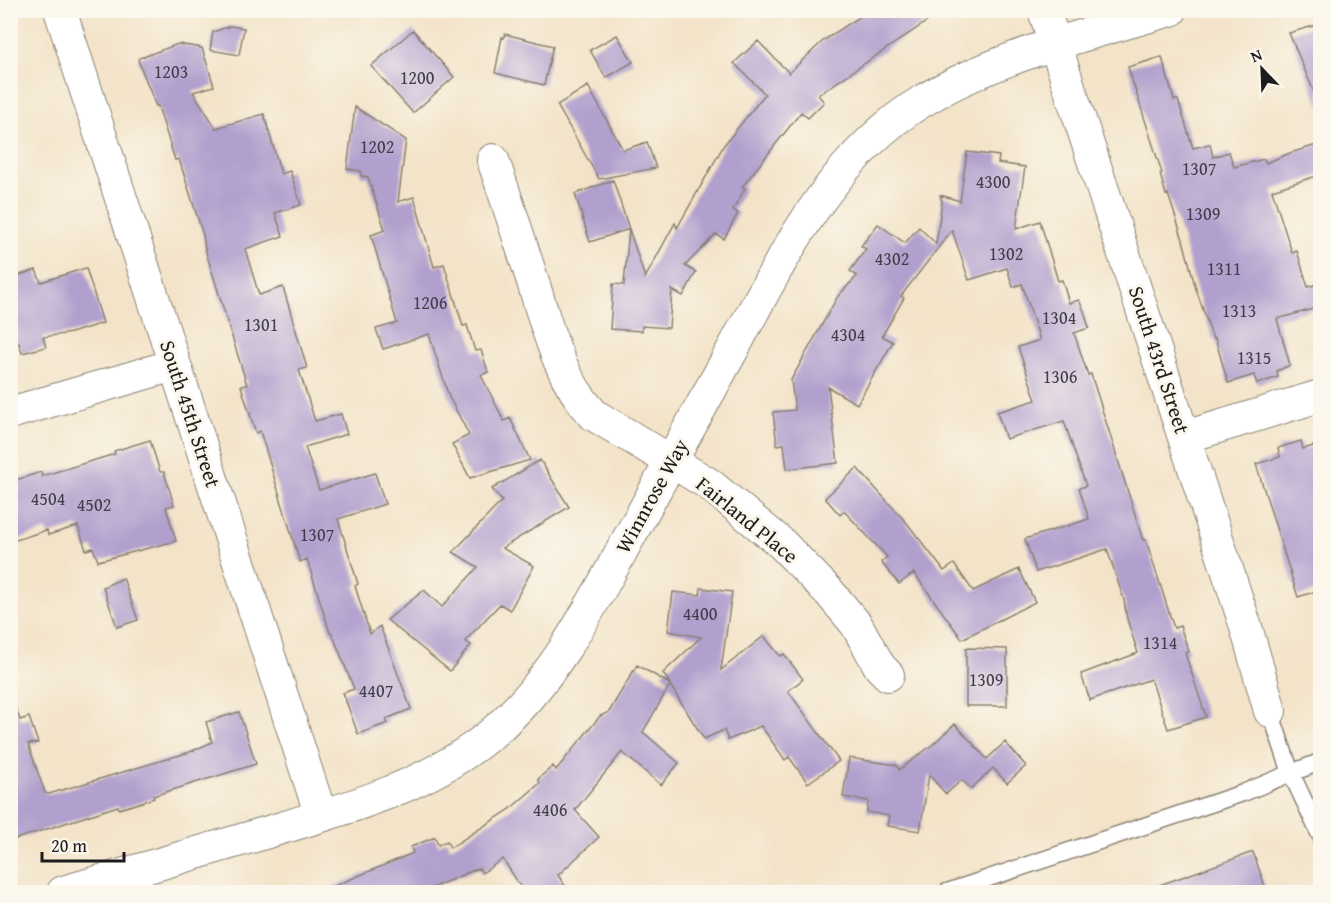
<svg xmlns="http://www.w3.org/2000/svg" width="1331" height="903" viewBox="0 0 1331 903" font-family="'Gentium Book Plus',serif">
  <rect width="100%" height="100%" fill="#fbf7ec"/>
  <filter id="ink" filterUnits="userSpaceOnUse"><feTurbulence type="fractalNoise" baseFrequency=".0167" numOctaves="2"/><feDisplacementMap in="SourceGraphic" scale="12" xChannelSelector="R" yChannelSelector="G"/><feConvolveMatrix kernelMatrix="1 2 1 2 8 2 1 2 1" color-interpolation-filters="sRGB"/></filter>
  <filter id="wash" filterUnits="userSpaceOnUse"><feTurbulence type="fractalNoise" baseFrequency=".008" numOctaves="4" result="noise"/><feDisplacementMap in="SourceGraphic" scale="24" xChannelSelector="R" yChannelSelector="G"/><feGaussianBlur stdDeviation="1.35" result="paint"/><feColorMatrix in="noise" values="0 0 0 0 0 0 0 0 0 0 0 0 0 0 0 0 0 1.4 0 .05"/><feComposite in="paint" operator="in"/></filter>
  <g filter="url(#wash)">
    <rect width="100%" height="100%" fill="#f3e3c8"/>
    <g id="blocks">
      <path fill="#b19fcd" d="M 870,10 L 944,10 L 818,95 L 824,102 L 808,118 L 801,112 L 742,187 L 745,188 L 733,210 L 738,213 L 724,239 L 716,234 L 685,266 L 696,272 L 683,296 L 672,290 L 669,328 L 642,326 L 642,331 L 610,329 L 613,284 L 624,285 L 629,229 L 645,278 L 675,223 L 677,228 L 724,145 L 765,94 L 734,63 L 758,41 L 789,73 L 824,40 Z
        M 1317,25 L 1320,36 L 1320,106 L 1289,33 Z
        M 230,26 L 244,28 L 239,55 L 210,50 L 213,32 Z
        M 413,30 L 454,77 L 413,113 L 371,66 Z
        M 505,34 L 553,46 L 544,85 L 495,73 L 502,37 L 504,38 Z
        M 617,35 L 633,62 L 606,78 L 590,50 Z
        M 178,44 L 202,48 L 214,86 L 193,92 L 216,128 L 264,114 L 281,174 L 290,171 L 301,205 L 275,213 L 283,236 L 245,249 L 259,295 L 283,287 L 307,368 L 299,370 L 315,421 L 341,414 L 347,434 L 305,447 L 319,490 L 375,473 L 385,504 L 338,519 L 358,584 L 355,586 L 370,634 L 380,626 L 411,709 L 386,719 L 388,723 L 358,734 L 343,693 L 354,689 L 332,633 L 330,633 L 307,559 L 300,562 L 260,431 L 256,433 L 241,386 L 247,385 L 205,249 L 203,235 L 179,159 L 175,160 L 158,106 L 156,106 L 138,60 L 139,58 Z
        M 1162,57 L 1174,100 L 1178,100 L 1193,148 L 1210,144 L 1213,157 L 1229,152 L 1234,167 L 1264,159 L 1266,163 L 1290,153 L 1320,144 L 1320,175 L 1272,190 L 1292,253 L 1297,251 L 1308,287 L 1320,283 L 1320,307 L 1277,319 L 1290,365 L 1277,371 L 1278,377 L 1257,384 L 1254,375 L 1228,383 L 1215,338 L 1213,339 L 1196,289 L 1183,240 L 1168,194 L 1166,195 L 1160,174 L 1162,173 L 1128,67 Z
        M 588,86 L 623,150 L 647,142 L 656,168 L 599,179 L 557,105 Z
        M 355,107 L 406,140 L 398,202 L 414,197 L 434,267 L 444,264 L 463,326 L 467,325 L 475,351 L 481,350 L 488,372 L 481,375 L 504,421 L 510,418 L 530,460 L 470,478 L 452,444 L 469,435 L 449,397 L 429,334 L 383,349 L 376,329 L 397,323 L 371,235 L 385,230 L 368,177 L 361,176 L 361,171 L 347,169 Z
        M 967,152 L 999,156 L 998,163 L 1025,167 L 1016,229 L 1040,221 L 1058,281 L 1062,280 L 1069,303 L 1079,300 L 1084,311 L 1089,328 L 1074,333 L 1088,375 L 1091,374 L 1143,540 L 1146,540 L 1174,628 L 1180,626 L 1189,652 L 1185,653 L 1206,717 L 1168,729 L 1151,679 L 1090,700 L 1081,674 L 1138,653 L 1127,619 L 1124,600 L 1107,549 L 1036,572 L 1025,539 L 1089,519 L 1079,488 L 1086,486 L 1064,421 L 1006,439 L 997,412 L 1036,400 L 1018,347 L 1040,340 L 1022,284 L 1013,287 L 1007,268 L 969,280 L 952,230 L 901,296 L 904,298 L 882,336 L 893,342 L 857,404 L 828,387 L 838,463 L 787,469 L 784,444 L 777,445 L 773,412 L 795,410 L 791,380 L 838,296 L 857,276 L 850,271 L 866,249 L 861,246 L 878,224 L 905,243 L 919,227 L 936,244 L 942,201 L 940,195 L 960,201 Z
        M 613,180 L 629,229 L 590,242 L 575,194 Z
        M 86,268 L 103,323 L 71,333 L 43,337 L 46,347 L 22,353 L 19,343 L 10,346 L 10,278 L 36,270 L 41,282 Z
        M 150,440 L 160,472 L 164,472 L 174,505 L 166,507 L 176,541 L 98,561 L 93,548 L 86,550 L 78,526 L 48,535 L 47,530 L 10,542 L 10,482 L 41,472 L 42,476 L 115,454 L 114,451 Z
        M 1301,441 L 1303,449 L 1320,444 L 1320,590 L 1298,597 L 1256,464 L 1280,457 L 1278,448 Z
        M 540,460 L 569,507 L 502,548 L 534,566 L 510,610 L 500,604 L 465,641 L 471,645 L 450,671 L 387,620 L 424,590 L 442,607 L 478,567 L 453,552 L 502,501 L 492,489 Z
        M 857,468 L 907,523 L 944,571 L 954,564 L 973,591 L 1019,569 L 1035,602 L 962,639 L 914,573 L 899,584 L 881,562 L 887,557 L 844,511 L 840,515 L 825,498 Z
        M 123,578 L 138,620 L 117,627 L 103,587 Z
        M 701,588 L 732,592 L 721,670 L 764,636 L 780,656 L 784,654 L 803,679 L 788,691 L 839,761 L 808,783 L 789,757 L 785,760 L 761,726 L 728,740 L 724,730 L 704,739 L 670,685 L 643,732 L 679,763 L 661,785 L 622,752 L 575,810 L 599,837 L 558,875 L 569,892 L 524,892 L 503,859 L 482,873 L 479,868 L 422,892 L 320,892 L 413,853 L 411,847 L 435,837 L 438,845 L 447,841 L 450,848 L 509,810 L 540,783 L 538,779 L 553,766 L 556,770 L 600,716 L 609,712 L 637,665 L 670,684 L 663,673 L 701,637 L 668,631 L 673,592 L 700,595 Z
        M 966,648 L 1007,649 L 1007,706 L 966,706 Z
        M 10,703 L 14,703 L 20,720 L 29,717 L 38,743 L 28,744 L 45,793 L 49,794 L 190,752 L 212,742 L 206,722 L 239,712 L 256,764 L 153,796 L 154,798 L 142,802 L 119,809 L 118,806 L 10,841 Z
        M 955,724 L 987,759 L 1005,742 L 1026,766 L 1007,783 L 993,768 L 971,789 L 962,780 L 946,794 L 929,775 L 920,831 L 887,826 L 889,816 L 867,812 L 868,801 L 843,797 L 849,758 L 897,765 L 899,770 L 932,745 Z
        M 1253,852 L 1267,892 L 1148,892 L 1148,889 Z"/>
    </g>
  </g>
  <g filter="url(#ink)">
    <use href="#blocks" fill-opacity="0" stroke="#888072" stroke-width="1.5"/>
    <g fill="none" stroke-linecap="round" stroke-linejoin="round">
      <defs>
        <path id="lane" d="M 1320,762 L 1291,773 L 1320,835
          M 947,892 L 1243,793 L 1291,773 L 1270,711"/>
        <path id="street" d="M 60,10 L 321,816
          M 1044,10 L 1246,627 L 1270,711
          M 493,160 C 507,200 520,241 533,282 C 548,330 559,378 594,415 L 709,484 L 781,543 L 829,592 L 856,624 L 880,667 L 888,675
          M 10,413 L 174,365
          M 1185,437 L 1320,396
          M 63,892 C 128,873 193,854 258,835 C 338,811 425,789 491,734 C 555,680 592,604 632,532 C 666,471 700,409 734,347 C 783,257 832,155 924,100 C 1000,55 1086,35 1171,10"/>
      </defs>
      <use href="#lane" stroke="#888072" stroke-width="19"/>
      <use href="#street" stroke="#888072" stroke-width="34"/>
      <use href="#lane" stroke="#fff" stroke-width="16"/>
      <use href="#street" stroke="#fff" stroke-width="32"/>
    </g>
  </g>
  <g text-anchor="middle" stroke-width="6" stroke-linejoin="round" paint-order="stroke">
    <g font-size="18" fill="#413d48">
      <text x="171" y="78">1203</text>
      <text x="417" y="84">1200</text>
      <text x="377" y="153">1202</text>
      <text x="1199" y="175">1307</text>
      <text x="993" y="188">4300</text>
      <text x="1203" y="220">1309</text>
      <text x="1006" y="260">1302</text>
      <text x="892" y="265">4302</text>
      <text x="1224" y="275">1311</text>
      <text x="430" y="309">1206</text>
      <text x="1239" y="317">1313</text>
      <text x="1059" y="324">1304</text>
      <text x="261" y="331">1301</text>
      <text x="848" y="341">4304</text>
      <text x="1254" y="364">1315</text>
      <text x="1060" y="383">1306</text>
      <text x="48" y="505">4504</text>
      <text x="94" y="511">4502</text>
      <text x="317" y="541">1307</text>
      <text x="700" y="620">4400</text>
      <text x="1160" y="649">1314</text>
      <text x="986" y="686">1309</text>
      <text x="376" y="697">4407</text>
      <text x="550" y="816">4406</text>
    </g>
    <g font-size="21" fill="#1c1c1c" stroke="#fbf7ec">
      <text transform="translate(1159 360) rotate(72)" y="7">South 43rd Street</text>
      <text transform="translate(190 414) rotate(72)" y="7">South 45th Street</text>
      <text transform="translate(652 496) rotate(-61)" y="7">Winnrose Way</text>
      <text transform="translate(747 520) rotate(39)" y="7">Fairland Place</text>
    </g>
  </g>
  <rect width="1331" height="903" fill="none" stroke="#fbf7ec" stroke-width="36"/>
  <g transform="translate(1262 69) rotate(337)" stroke="#fbf7ec" stroke-width="4.5" paint-order="stroke">
  <path d="M0-4.5L10 22L0 15L-10 22Z" fill="#1c1c1c"/>
  <text y="-9" font-size="16" font-weight="bold" text-anchor="middle" fill="#1c1c1c">N</text>
  </g>
  <path d="M42 852v9h82v-9" fill="none" stroke="#1c1c1c" stroke-width="3"/>
  <text x="51" y="852" font-size="18" fill="#1c1c1c" stroke="#fbf7ec" stroke-width="4.5" paint-order="stroke">20 m</text>
</svg>
